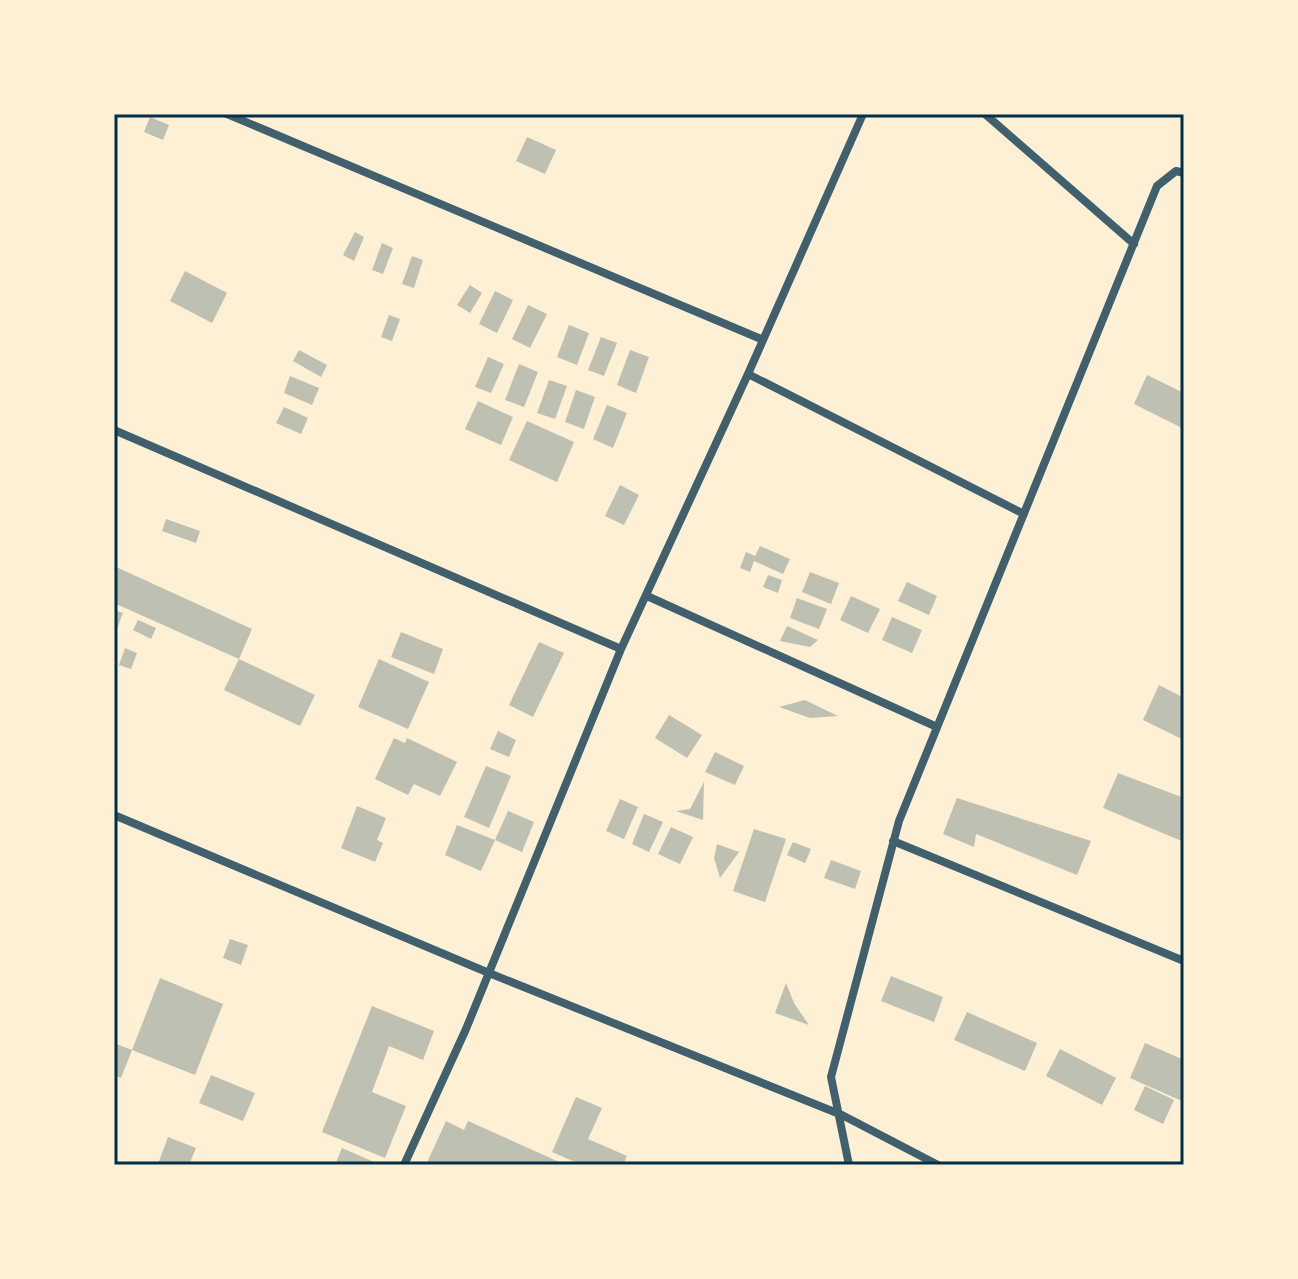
<svg xmlns="http://www.w3.org/2000/svg" width="1298" height="1279" viewBox="0 0 1298 1279" font-family="'IBM Plex Serif',serif">
  <rect width="100%" height="100%" fill="#fdf0d5"/>
  <path fill="#bec0b2" d="M 150,117 L 169,125 L 163,140 L 144,132 Z
    M 527,137 L 556,150 L 545,174 L 516,161 Z
    M 355,232 L 364,237 L 354,261 L 343,255 Z
    M 382,243 L 393,248 L 383,274 L 372,270 Z
    M 412,256 L 423,260 L 414,288 L 402,284 Z
    M 185,271 L 227,293 L 212,323 L 170,301 Z
    M 470,285 L 482,293 L 470,313 L 457,305 Z
    M 495,291 L 513,300 L 497,333 L 479,324 Z
    M 528,305 L 547,314 L 530,348 L 512,339 Z
    M 389,315 L 400,319 L 392,341 L 381,337 Z
    M 569,325 L 589,333 L 577,365 L 557,357 Z
    M 601,337 L 617,343 L 604,376 L 588,370 Z
    M 299,350 L 327,365 L 321,377 L 293,361 Z
    M 630,350 L 649,357 L 636,393 L 617,385 Z
    M 488,357 L 504,364 L 491,393 L 475,387 Z
    M 519,364 L 538,372 L 524,407 L 505,400 Z
    M 1147,375 L 1184,393 L 1184,429 L 1134,404 Z
    M 290,376 L 319,388 L 312,405 L 284,393 Z
    M 549,380 L 567,386 L 555,419 L 537,413 Z
    M 576,390 L 595,397 L 584,429 L 565,422 Z
    M 478,401 L 513,417 L 501,445 L 465,429 Z
    M 607,405 L 627,413 L 613,448 L 593,439 Z
    M 284,407 L 308,418 L 301,434 L 276,423 Z
    M 527,421 L 574,442 L 557,482 L 509,460 Z
    M 620,485 L 639,495 L 624,525 L 605,516 Z
    M 166,519 L 200,531 L 196,543 L 162,531 Z
    M 760,546 L 790,559 L 783,574 L 754,561 L 750,572 L 740,568 L 746,552 L 755,556 Z
    M 114,566 L 252,629 L 239,659 L 114,603 Z
    M 810,572 L 839,583 L 831,604 L 802,592 Z
    M 768,575 L 782,580 L 778,593 L 763,587 Z
    M 907,582 L 937,596 L 929,615 L 898,601 Z
    M 851,596 L 880,609 L 868,633 L 840,620 Z
    M 797,598 L 827,609 L 819,629 L 790,618 Z
    M 114,610 L 123,613 L 117,629 L 114,628 Z
    M 892,617 L 922,630 L 912,653 L 882,640 Z
    M 138,620 L 156,628 L 151,639 L 133,630 Z
    M 787,626 L 818,640 L 810,647 L 780,641 Z
    M 401,632 L 443,649 L 434,674 L 391,657 Z
    M 539,642 L 564,653 L 533,717 L 509,705 Z
    M 125,648 L 137,653 L 131,669 L 119,665 Z
    M 239,659 L 315,695 L 300,726 L 224,690 Z
    M 379,659 L 429,682 L 408,729 L 358,707 Z
    M 1159,685 L 1184,698 L 1184,740 L 1143,720 Z
    M 805,700 L 838,716 L 810,718 L 779,707 Z
    M 669,715 L 702,735 L 687,758 L 655,738 Z
    M 498,731 L 516,740 L 509,757 L 490,749 Z
    M 394,738 L 405,743 L 407,738 L 457,762 L 440,796 L 414,784 L 408,795 L 375,779 Z
    M 715,752 L 744,766 L 735,785 L 705,772 Z
    M 486,766 L 511,776 L 489,828 L 464,817 Z
    M 1118,773 L 1184,798 L 1184,842 L 1103,808 Z
    M 704,782 L 703,820 L 676,811 L 690,809 Z
    M 957,798 L 1091,841 L 1077,875 L 976,834 L 974,847 L 943,834 Z
    M 620,799 L 638,807 L 624,839 L 606,831 Z
    M 357,806 L 386,818 L 377,840 L 383,843 L 375,862 L 341,848 Z
    M 508,811 L 534,822 L 522,852 L 495,840 Z
    M 644,814 L 663,822 L 649,852 L 632,844 Z
    M 457,825 L 495,840 L 481,871 L 445,855 Z
    M 671,827 L 693,837 L 680,864 L 658,854 Z
    M 754,829 L 786,839 L 765,902 L 733,891 Z
    M 793,842 L 811,849 L 805,863 L 787,855 Z
    M 717,844 L 739,852 L 720,878 L 714,858 Z
    M 831,860 L 861,871 L 855,889 L 824,878 Z
    M 230,939 L 248,945 L 241,965 L 223,958 Z
    M 891,976 L 943,997 L 934,1022 L 881,1001 Z
    M 160,978 L 223,1004 L 195,1075 L 132,1050 Z
    M 786,983 L 794,1003 L 809,1025 L 775,1013 Z
    M 372,1006 L 434,1031 L 423,1060 L 389,1046 L 372,1092 L 406,1106 L 385,1158 L 322,1132 Z
    M 967,1012 L 1037,1043 L 1025,1071 L 954,1040 Z
    M 114,1043 L 132,1050 L 121,1078 L 114,1075 Z
    M 1145,1043 L 1184,1060 L 1184,1102 L 1130,1078 Z
    M 1060,1049 L 1116,1078 L 1102,1105 L 1046,1076 Z
    M 211,1075 L 255,1093 L 243,1121 L 199,1103 Z
    M 1145,1086 L 1174,1100 L 1163,1124 L 1134,1110 Z
    M 576,1097 L 602,1108 L 588,1139 L 627,1156 L 623,1165 L 582,1165 L 552,1152 Z
    M 446,1121 L 464,1130 L 468,1121 L 566,1165 L 426,1165 Z
    M 168,1137 L 196,1148 L 189,1165 L 158,1164 Z
    M 342,1148 L 381,1165 L 335,1165 Z"/>
  <g fill="none" stroke-linecap="round" stroke-linejoin="round">
    <path stroke="#3f606c" stroke-width="8" d="M 227,114 L 761,339
      M 985,114 L 1134,244
      M 748,374 L 1024,514
      M 114,430 L 621,649
      M 647,596 L 937,727
      M 114,815 L 489,973 L 842,1115 L 938,1165
      M 893,841 L 1184,961
      M 404,1165 L 466,1029 L 621,649 L 748,374 L 863,114
      M 849,1165 L 831,1077 L 899,821 L 1157,186 L 1176,171 L 1184,173"/>
  </g>
  <rect width="1298" height="1279" fill="none" stroke="#fdf0d5" stroke-width="232"/>
  <rect x="116" y="116" width="1066" height="1047" fill="none" stroke="#003049" stroke-width="3"/>
</svg>
